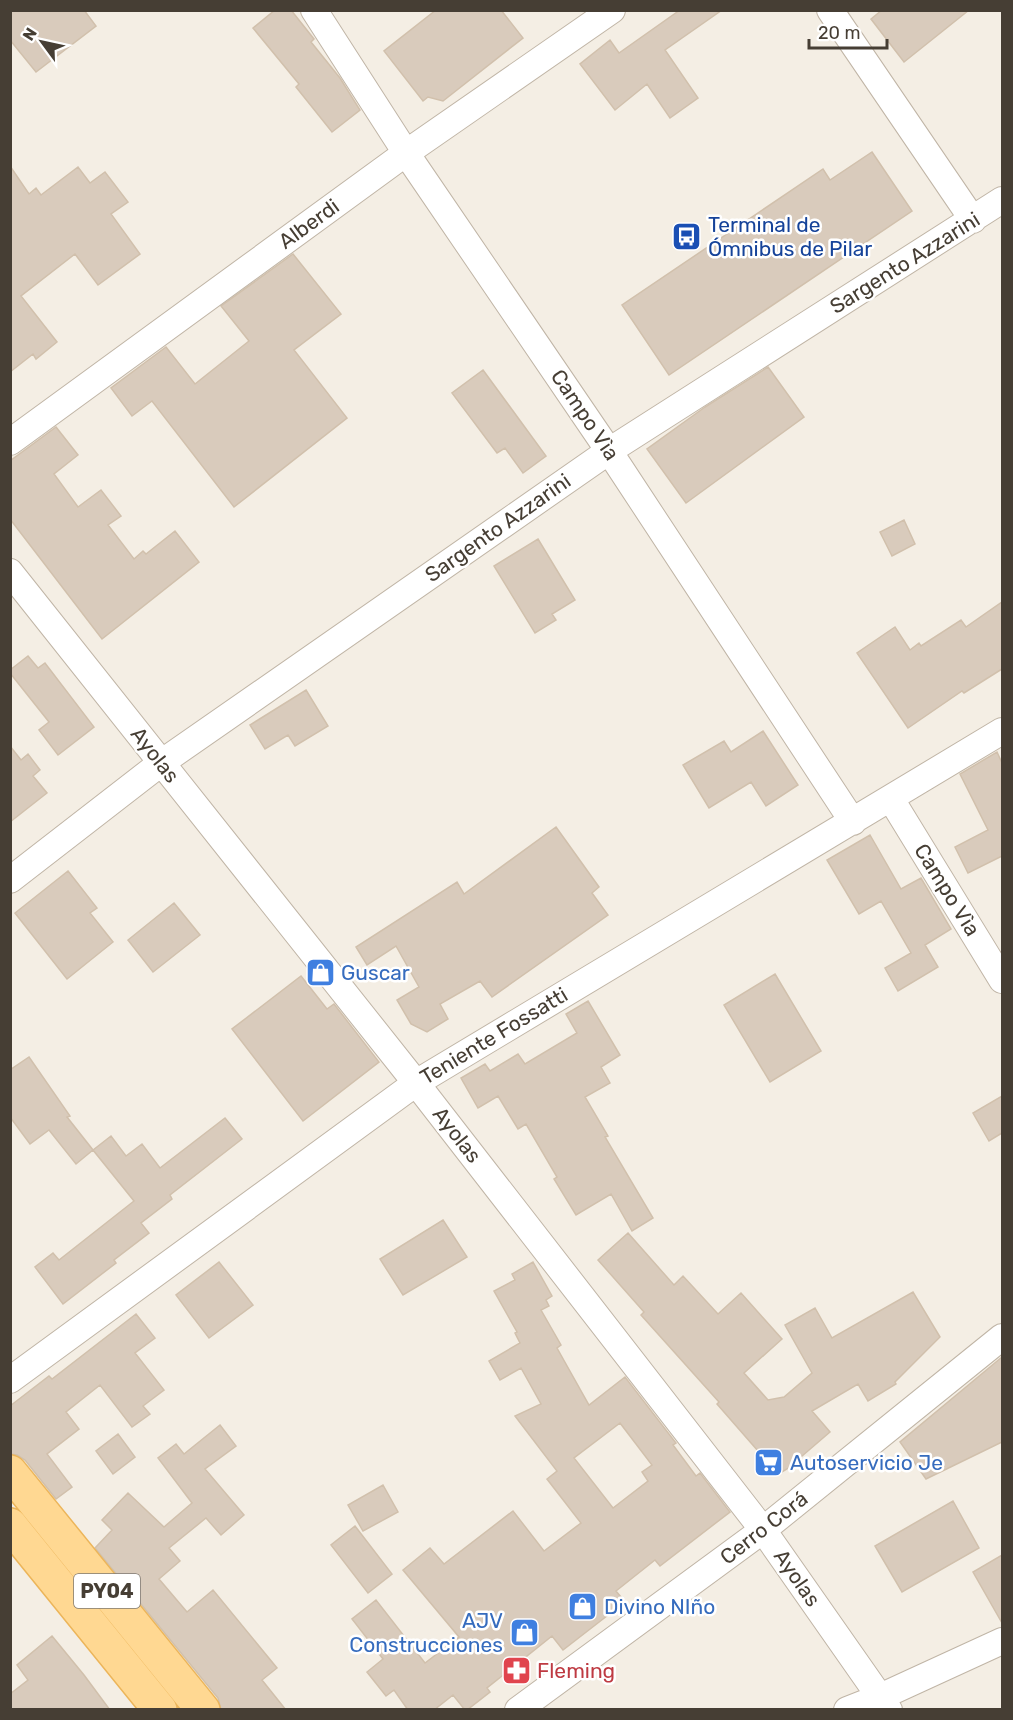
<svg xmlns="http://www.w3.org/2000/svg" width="1013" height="1720" viewBox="0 0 1013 1720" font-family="Rubik,sans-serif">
  <rect width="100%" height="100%" fill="#f4eee4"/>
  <path fill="#d9cbbc" stroke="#d1c0ac" stroke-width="1.5" fill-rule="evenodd" d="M 10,10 L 84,10 L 96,26 L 36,72 L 10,40 Z
    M 275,10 L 291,10 L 314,39 L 311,42 L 340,78 L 360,110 L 332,132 L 296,87 L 299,84 L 253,28 Z
    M 436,10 L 501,10 L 523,38 L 443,101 L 428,97 L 423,101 L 384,51 Z
    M 680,10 L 722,10 L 665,50 L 698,98 L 670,118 L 647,84 L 615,110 L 580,64 L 610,40 L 619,53 Z
    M 882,10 L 969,10 L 904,62 L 871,19 Z
    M 872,152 L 912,211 L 669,375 L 622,305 L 823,169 L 830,180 Z
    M 10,166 L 29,194 L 36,188 L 41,195 L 78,167 L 90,183 L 105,172 L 128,202 L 111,214 L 140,254 L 98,285 L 75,254 L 21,296 L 57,342 L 36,359 L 33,354 L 10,372 Z
    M 293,254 L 341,314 L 294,350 L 347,418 L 234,507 L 152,401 L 132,416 L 111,388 L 166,347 L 195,384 L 249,341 L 221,306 Z
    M 768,367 L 804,417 L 686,503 L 647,449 L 705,407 Z
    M 483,370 L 546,456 L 523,473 L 505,448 L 497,453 L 452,393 Z
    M 56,427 L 78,455 L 54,474 L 78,507 L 101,490 L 121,516 L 108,525 L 134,559 L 143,551 L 146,554 L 175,531 L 199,562 L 102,639 L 10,519 L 10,461 Z
    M 904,520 L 915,544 L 892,556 L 880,532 Z
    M 538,539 L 575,600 L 552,614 L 556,620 L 535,633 L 494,566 Z
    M 1002,602 L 1002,669 L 964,693 L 962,691 L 908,728 L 857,653 L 895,627 L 910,650 L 919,643 L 921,646 L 961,620 L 966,627 Z
    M 28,656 L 38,668 L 45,663 L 94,727 L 58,755 L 39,730 L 49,722 L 10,673 L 10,670 Z
    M 306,690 L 328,726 L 295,746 L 288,735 L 265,749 L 250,725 Z
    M 763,731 L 798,785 L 766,806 L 751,782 L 709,808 L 683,765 L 724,741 L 731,752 Z
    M 10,746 L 21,760 L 28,754 L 40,770 L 33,776 L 47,793 L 10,822 Z
    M 997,752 L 1002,763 L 1002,857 L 1002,856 L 968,873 L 955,847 L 988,830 L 960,774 Z
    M 556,827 L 599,887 L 592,893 L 608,915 L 492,997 L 480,981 L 440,1004 L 448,1019 L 427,1032 L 411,1024 L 397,1000 L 419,987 L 396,946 L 367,965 L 356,947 L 457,882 L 464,894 Z
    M 870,835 L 901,889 L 921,878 L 951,929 L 925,945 L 938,967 L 898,991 L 885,968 L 911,953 L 881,901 L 859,914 L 827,860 Z
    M 68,871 L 97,908 L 90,913 L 113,942 L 67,979 L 15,913 Z
    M 174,903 L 200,935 L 153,972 L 128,940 Z
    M 775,974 L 821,1051 L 770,1082 L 724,1005 Z
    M 301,976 L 327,1009 L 334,1004 L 379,1062 L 303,1121 L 232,1029 Z
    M 588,1001 L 620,1055 L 601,1067 L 610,1083 L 585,1097 L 608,1136 L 605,1137 L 653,1218 L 632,1231 L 611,1194 L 576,1215 L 554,1179 L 557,1177 L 526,1124 L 518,1129 L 498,1096 L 478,1108 L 461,1078 L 485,1064 L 490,1071 L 518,1054 L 525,1064 L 577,1033 L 566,1014 Z
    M 29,1057 L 70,1116 L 67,1117 L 93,1150 L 76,1164 L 49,1130 L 30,1144 L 10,1117 L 10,1070 Z
    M 1002,1096 L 1002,1133 L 989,1141 L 973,1113 Z
    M 225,1118 L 242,1139 L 170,1195 L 172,1199 L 141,1223 L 149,1233 L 114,1260 L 116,1263 L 63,1304 L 35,1267 L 53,1253 L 59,1260 L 134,1201 L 93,1150 L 111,1136 L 126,1156 L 142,1144 L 160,1168 Z
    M 443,1220 L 467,1257 L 403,1295 L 380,1259 Z
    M 628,1233 L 674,1285 L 683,1276 L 718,1314 L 741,1293 L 782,1339 L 744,1373 L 768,1400 L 784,1397 L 812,1373 L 785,1325 L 815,1308 L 832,1338 L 913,1292 L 940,1337 L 895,1382 L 896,1384 L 868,1401 L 858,1384 L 812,1411 L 830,1432 L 787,1469 L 782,1472 L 772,1467 L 717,1404 L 719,1402 L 641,1315 L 644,1312 L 598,1260 Z
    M 219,1262 L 253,1305 L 209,1338 L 176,1295 Z
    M 533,1262 L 552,1296 L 546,1300 L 549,1306 L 541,1310 L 561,1345 L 557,1348 L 589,1405 L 625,1377 L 676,1443 L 673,1445 L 696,1476 L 700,1473 L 730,1512 L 660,1566 L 655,1560 L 616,1591 L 625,1602 L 563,1650 L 552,1636 L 487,1688 L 490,1692 L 467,1710 L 465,1710 L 453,1695 L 434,1710 L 408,1710 L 394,1690 L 386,1696 L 367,1672 L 383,1659 L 352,1619 L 376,1600 L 425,1663 L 459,1637 L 403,1570 L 430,1548 L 444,1564 L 513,1511 L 544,1551 L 581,1523 L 547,1479 L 557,1471 L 515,1416 L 541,1404 L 521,1368 L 500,1380 L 489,1361 L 520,1343 L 515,1333 L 517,1332 L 494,1291 L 515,1280 L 512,1274 ZM 620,1423 L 652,1465 L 642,1472 L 648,1481 L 613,1508 L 574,1458 Z
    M 136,1314 L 155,1338 L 135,1353 L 164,1390 L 143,1406 L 150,1414 L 132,1427 L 100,1385 L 66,1412 L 79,1429 L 47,1454 L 72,1487 L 56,1499 L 25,1460 L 17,1455 L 10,1454 L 10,1406 L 49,1376 L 52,1379 Z
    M 1002,1357 L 1002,1442 L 926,1479 L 900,1442 Z
    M 220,1425 L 236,1446 L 205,1469 L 244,1515 L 221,1535 L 206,1518 L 169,1548 L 180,1561 L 159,1579 L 187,1612 L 213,1590 L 277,1668 L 262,1680 L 286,1710 L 221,1710 L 218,1698 L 95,1548 L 112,1530 L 102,1520 L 128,1493 L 164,1527 L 192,1503 L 158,1458 L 176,1444 L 184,1454 Z
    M 118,1434 L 135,1457 L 113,1474 L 96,1451 Z
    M 383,1485 L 398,1512 L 363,1531 L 348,1505 Z
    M 953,1501 L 979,1548 L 902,1592 L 875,1546 Z
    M 355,1526 L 392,1574 L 368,1593 L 331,1545 Z
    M 1002,1555 L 1002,1623 L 973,1572 Z
    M 52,1636 L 84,1675 L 110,1710 L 10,1710 L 10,1694 L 28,1680 L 17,1665 Z"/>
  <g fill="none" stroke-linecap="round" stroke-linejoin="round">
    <defs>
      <path id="minor" d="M 314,10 L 406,153 L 609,451 L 853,822
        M 830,10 L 973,220
        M 10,442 L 406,153 L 612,10
        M 10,572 L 416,1083 L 763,1530 L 889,1710
        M 891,799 L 1002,980
        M 10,880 L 161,763 L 609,451 L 1002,200
        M 10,1380 L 416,1083 L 1002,731
        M 518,1710 L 763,1530 L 1002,1337
        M 847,1710 L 880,1697 L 1002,1641"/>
      <path id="major" d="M 10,1472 L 203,1710
        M 10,1525 L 160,1710"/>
    </defs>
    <use href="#minor" stroke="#c0b5a6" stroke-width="28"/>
    <use href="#major" stroke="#ecb55a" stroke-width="36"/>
    <use href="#minor" stroke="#fff" stroke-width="26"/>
    <use href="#major" stroke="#ffd892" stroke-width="33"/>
  </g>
  <defs>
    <symbol id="bus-square" viewBox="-11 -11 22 22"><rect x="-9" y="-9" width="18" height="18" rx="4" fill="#1a4fb4" stroke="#fff"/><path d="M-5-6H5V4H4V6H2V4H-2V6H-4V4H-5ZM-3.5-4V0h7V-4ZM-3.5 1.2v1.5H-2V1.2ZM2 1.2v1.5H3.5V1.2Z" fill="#fff"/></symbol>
    <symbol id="shop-square" viewBox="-11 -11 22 22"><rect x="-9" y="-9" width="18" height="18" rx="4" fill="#3f7fe0" stroke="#fff"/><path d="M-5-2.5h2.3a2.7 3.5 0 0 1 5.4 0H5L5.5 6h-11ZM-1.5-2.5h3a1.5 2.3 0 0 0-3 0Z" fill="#fff"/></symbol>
    <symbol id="supermarket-square" viewBox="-11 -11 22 22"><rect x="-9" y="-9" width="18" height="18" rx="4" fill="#3f7fe0" stroke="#fff"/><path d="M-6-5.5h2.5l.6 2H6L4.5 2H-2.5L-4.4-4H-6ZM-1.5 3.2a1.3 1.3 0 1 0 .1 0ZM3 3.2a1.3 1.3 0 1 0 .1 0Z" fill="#fff"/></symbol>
    <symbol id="pharmacy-square" viewBox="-11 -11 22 22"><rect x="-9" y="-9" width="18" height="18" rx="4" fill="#e0444e" stroke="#fff"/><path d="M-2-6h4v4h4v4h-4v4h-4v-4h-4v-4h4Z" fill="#fff"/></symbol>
  </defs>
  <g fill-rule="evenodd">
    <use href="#bus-square" x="670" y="220" width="33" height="33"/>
    <use href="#shop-square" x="304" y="956" width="33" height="33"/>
    <use href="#supermarket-square" x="752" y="1446" width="33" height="33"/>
    <use href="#shop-square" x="566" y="1590" width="33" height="33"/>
    <use href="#shop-square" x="508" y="1616" width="33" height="33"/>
    <use href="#pharmacy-square" x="500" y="1654" width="33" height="33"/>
  </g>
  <g text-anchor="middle" stroke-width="5" stroke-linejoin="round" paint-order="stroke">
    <rect fill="#fff" stroke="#7e7871" stroke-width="1.5" x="74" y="1574" width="66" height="34" rx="4.5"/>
    <g font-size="20" font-weight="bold" fill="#463e34">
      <text x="107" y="1598">PY04</text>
    </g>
    <g font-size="21" fill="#463e34" stroke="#fff">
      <text transform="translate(309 224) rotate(-36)" y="7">Alberdi</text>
      <text transform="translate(905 263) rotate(-32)" y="7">Sargento Azzarini</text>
      <text transform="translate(585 415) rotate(56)" y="7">Campo Vìa</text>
      <text transform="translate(498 528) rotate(-35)" y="7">Sargento Azzarini</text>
      <text transform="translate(155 755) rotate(52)" y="7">Ayolas</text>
      <text transform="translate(947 890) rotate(58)" y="7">Campo Vìa</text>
      <text transform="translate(494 1036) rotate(-31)" y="7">Teniente Fossatti</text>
      <text transform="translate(457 1135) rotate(52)" y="7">Ayolas</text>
      <text transform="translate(764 1528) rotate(-38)" y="7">Cerro Corá</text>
      <text transform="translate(797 1578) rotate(55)" y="7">Ayolas</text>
    </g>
    <g font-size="21" fill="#164399" stroke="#fff" text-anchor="start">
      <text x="708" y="232">Terminal de<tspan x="708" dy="24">Ómnibus de Pilar</tspan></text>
    </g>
    <g font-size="21" fill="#366cbe" stroke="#fff" text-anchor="start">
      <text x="341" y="980">Guscar</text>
      <text x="790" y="1470">Autoservicio Je</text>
      <text x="604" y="1614">Divino NIño</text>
      <text x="503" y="1628" text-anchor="end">AJV<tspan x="503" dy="24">Construcciones</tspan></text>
    </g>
    <g font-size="21" fill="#be3a42" stroke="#fff" text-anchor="start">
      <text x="537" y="1678">Fleming</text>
    </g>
  </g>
  <rect width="1013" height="1720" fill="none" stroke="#463e34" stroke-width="24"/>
  <g transform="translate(42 42) rotate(303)" stroke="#ffffff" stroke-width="4.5" paint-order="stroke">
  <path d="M0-4.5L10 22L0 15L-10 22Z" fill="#463e34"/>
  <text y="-9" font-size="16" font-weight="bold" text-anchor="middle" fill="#463e34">N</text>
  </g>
  <path d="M809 39v9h78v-9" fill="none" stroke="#463e34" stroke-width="3"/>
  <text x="818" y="39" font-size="18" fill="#463e34" stroke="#ffffff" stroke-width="4.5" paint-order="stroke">20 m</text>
</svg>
